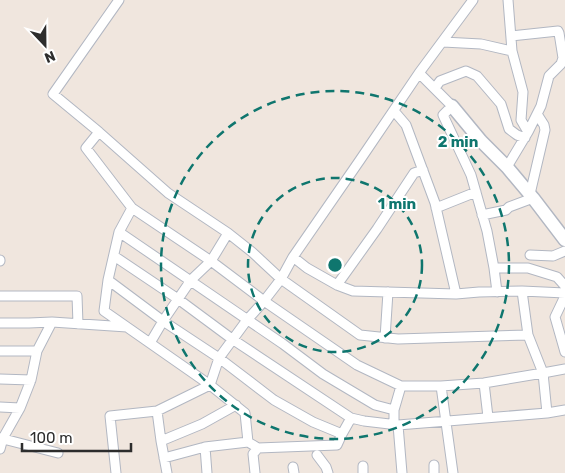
<svg xmlns="http://www.w3.org/2000/svg" width="565" height="473" viewBox="0 0 565 473" font-family="Rubik,sans-serif">
  <rect width="100%" height="100%" fill="#f0e6de"/>
  <g fill="none" stroke-linecap="round" stroke-linejoin="round">
    <defs>
      <path id="street" d="M 473,0 L 419,73 L 452,106 L 443,115 L 471,175 L 487,231 L 494,268 L 497,292
        M 511,36 L 558,31 L 559,33 L 563,58 L 561,64 L 549,76 L 541,106 L 528,132
        M 443,42 L 481,44 L 512,51
        M 435,88 L 440,81 L 466,71 L 477,76 L 501,104 L 509,129 L 517,135 L 525,138
        M 394,111 L 406,125 L 435,203 L 456,294
        M 99,132 L 53,94 L 119,0
        M 507,167 L 528,132 L 521,120 L 523,92 L 512,51 L 508,0
        M 530,194 L 545,130 L 544,125 L 537,114
        M 132,208 L 211,261 L 264,301 L 357,365 L 401,386 L 441,386 L 484,383 L 543,373 L 528,335 L 398,339 L 360,335 L 281,279 L 252,252 L 228,233 L 168,193 L 99,132 L 86,148 L 132,208 L 119,232 L 108,280 L 104,311 L 210,385 L 219,358 L 247,320 L 264,301 L 281,279 L 293,257 L 360,160 L 419,73
        M 436,208 L 476,192
        M 482,215 L 506,210 L 509,207 L 533,198
        M 119,232 L 283,344 L 323,374 L 375,405 L 394,410
        M 530,255 L 553,256 L 565,251
        M 114,256 L 178,299 L 232,339 L 351,418 L 364,421 L 398,425 L 547,413 L 543,373 L 565,369
        M 293,257 L 307,268 L 337,285 L 353,291 L 456,294 L 479,292 L 522,291 L 528,335
        M 0,261 L 0,260
        M 494,268 L 528,268 L 557,277 L 565,286
        M 108,280 L 163,321 L 219,358 L 274,400 L 313,422 L 342,434 L 351,418
        M 337,285 L 377,229 L 414,173 L 423,170
        M 522,291 L 565,293
        M 0,296 L 77,296 L 78,324
        M 565,296 L 555,317 L 565,352
        M 0,323 L 29,323 L 52,322 L 127,327
        M 385,338 L 388,292
        M 150,343 L 163,321 L 191,280 L 211,261 L 228,233
        M 0,351 L 37,351
        M 0,379 L 31,380
        M 484,383 L 488,417
        M 441,386 L 453,473
        M 0,407 L 20,408
        M 157,411 L 161,441 L 167,473
        M 547,413 L 565,410
        M 394,425 L 394,410 L 401,386
        M 398,425 L 402,473
        M 0,438 L 58,453
        M 161,441 L 202,424 L 236,405
        M 258,448 L 337,445 L 342,434
        M 0,449 L 3,438 L 20,408 L 31,380 L 37,351 L 52,322
        M 317,455 L 326,467 L 328,473
        M 164,458 L 205,447
        M 434,465 L 434,473
        M 363,466 L 363,473
        M 293,467 L 294,473
        M 116,473 L 110,416 L 157,411 L 210,385 L 245,413 L 248,442 L 258,448 L 253,454 L 255,473
        M 207,473 L 205,447 L 248,442"/>
      <path id="secondary" d="M 452,106 L 481,141 L 507,167 L 533,198 L 565,240"/>
    </defs>
    <use href="#street" stroke="#b2b7c2" stroke-width="11"/>
    <use href="#secondary" stroke="#b2b7c2" stroke-width="15"/>
    <use href="#street" stroke="#fff" stroke-width="9"/>
    <use href="#secondary" stroke="#fff" stroke-width="12"/>
  </g>
  <g fill="none" stroke="#0f766e" stroke-width="2.5" stroke-dasharray="9 6">
    <circle cx="335" cy="265" r="87"/>
    <circle cx="335" cy="265" r="174"/>
  </g>
  <circle cx="335" cy="265" r="8" fill="#0f766e" stroke="#fff" stroke-width="2.5"/>
  <g font-size="15" text-anchor="middle" font-weight="bold" fill="#0f766e" stroke="#fff" stroke-width="4" stroke-linejoin="round" paint-order="stroke">
    <text x="458" y="147">2 min</text>
    <text x="397" y="209">1 min</text>
  </g>
  <g transform="translate(45 45) rotate(158)" stroke="#ffffff" stroke-width="4" paint-order="stroke">
  <path d="M0-4L9 19L0 12L-9 19Z" fill="#2d2d2d"/>
  <text y="-8" font-size="14" font-weight="bold" text-anchor="middle" fill="#2d2d2d">N</text>
  </g>
  <path d="M22 443v8h109v-8" fill="none" stroke="#2d2d2d" stroke-width="2.5"/>
  <text x="30" y="443" font-size="15" fill="#2d2d2d" stroke="#ffffff" stroke-width="4" paint-order="stroke">100 m</text>
</svg>
